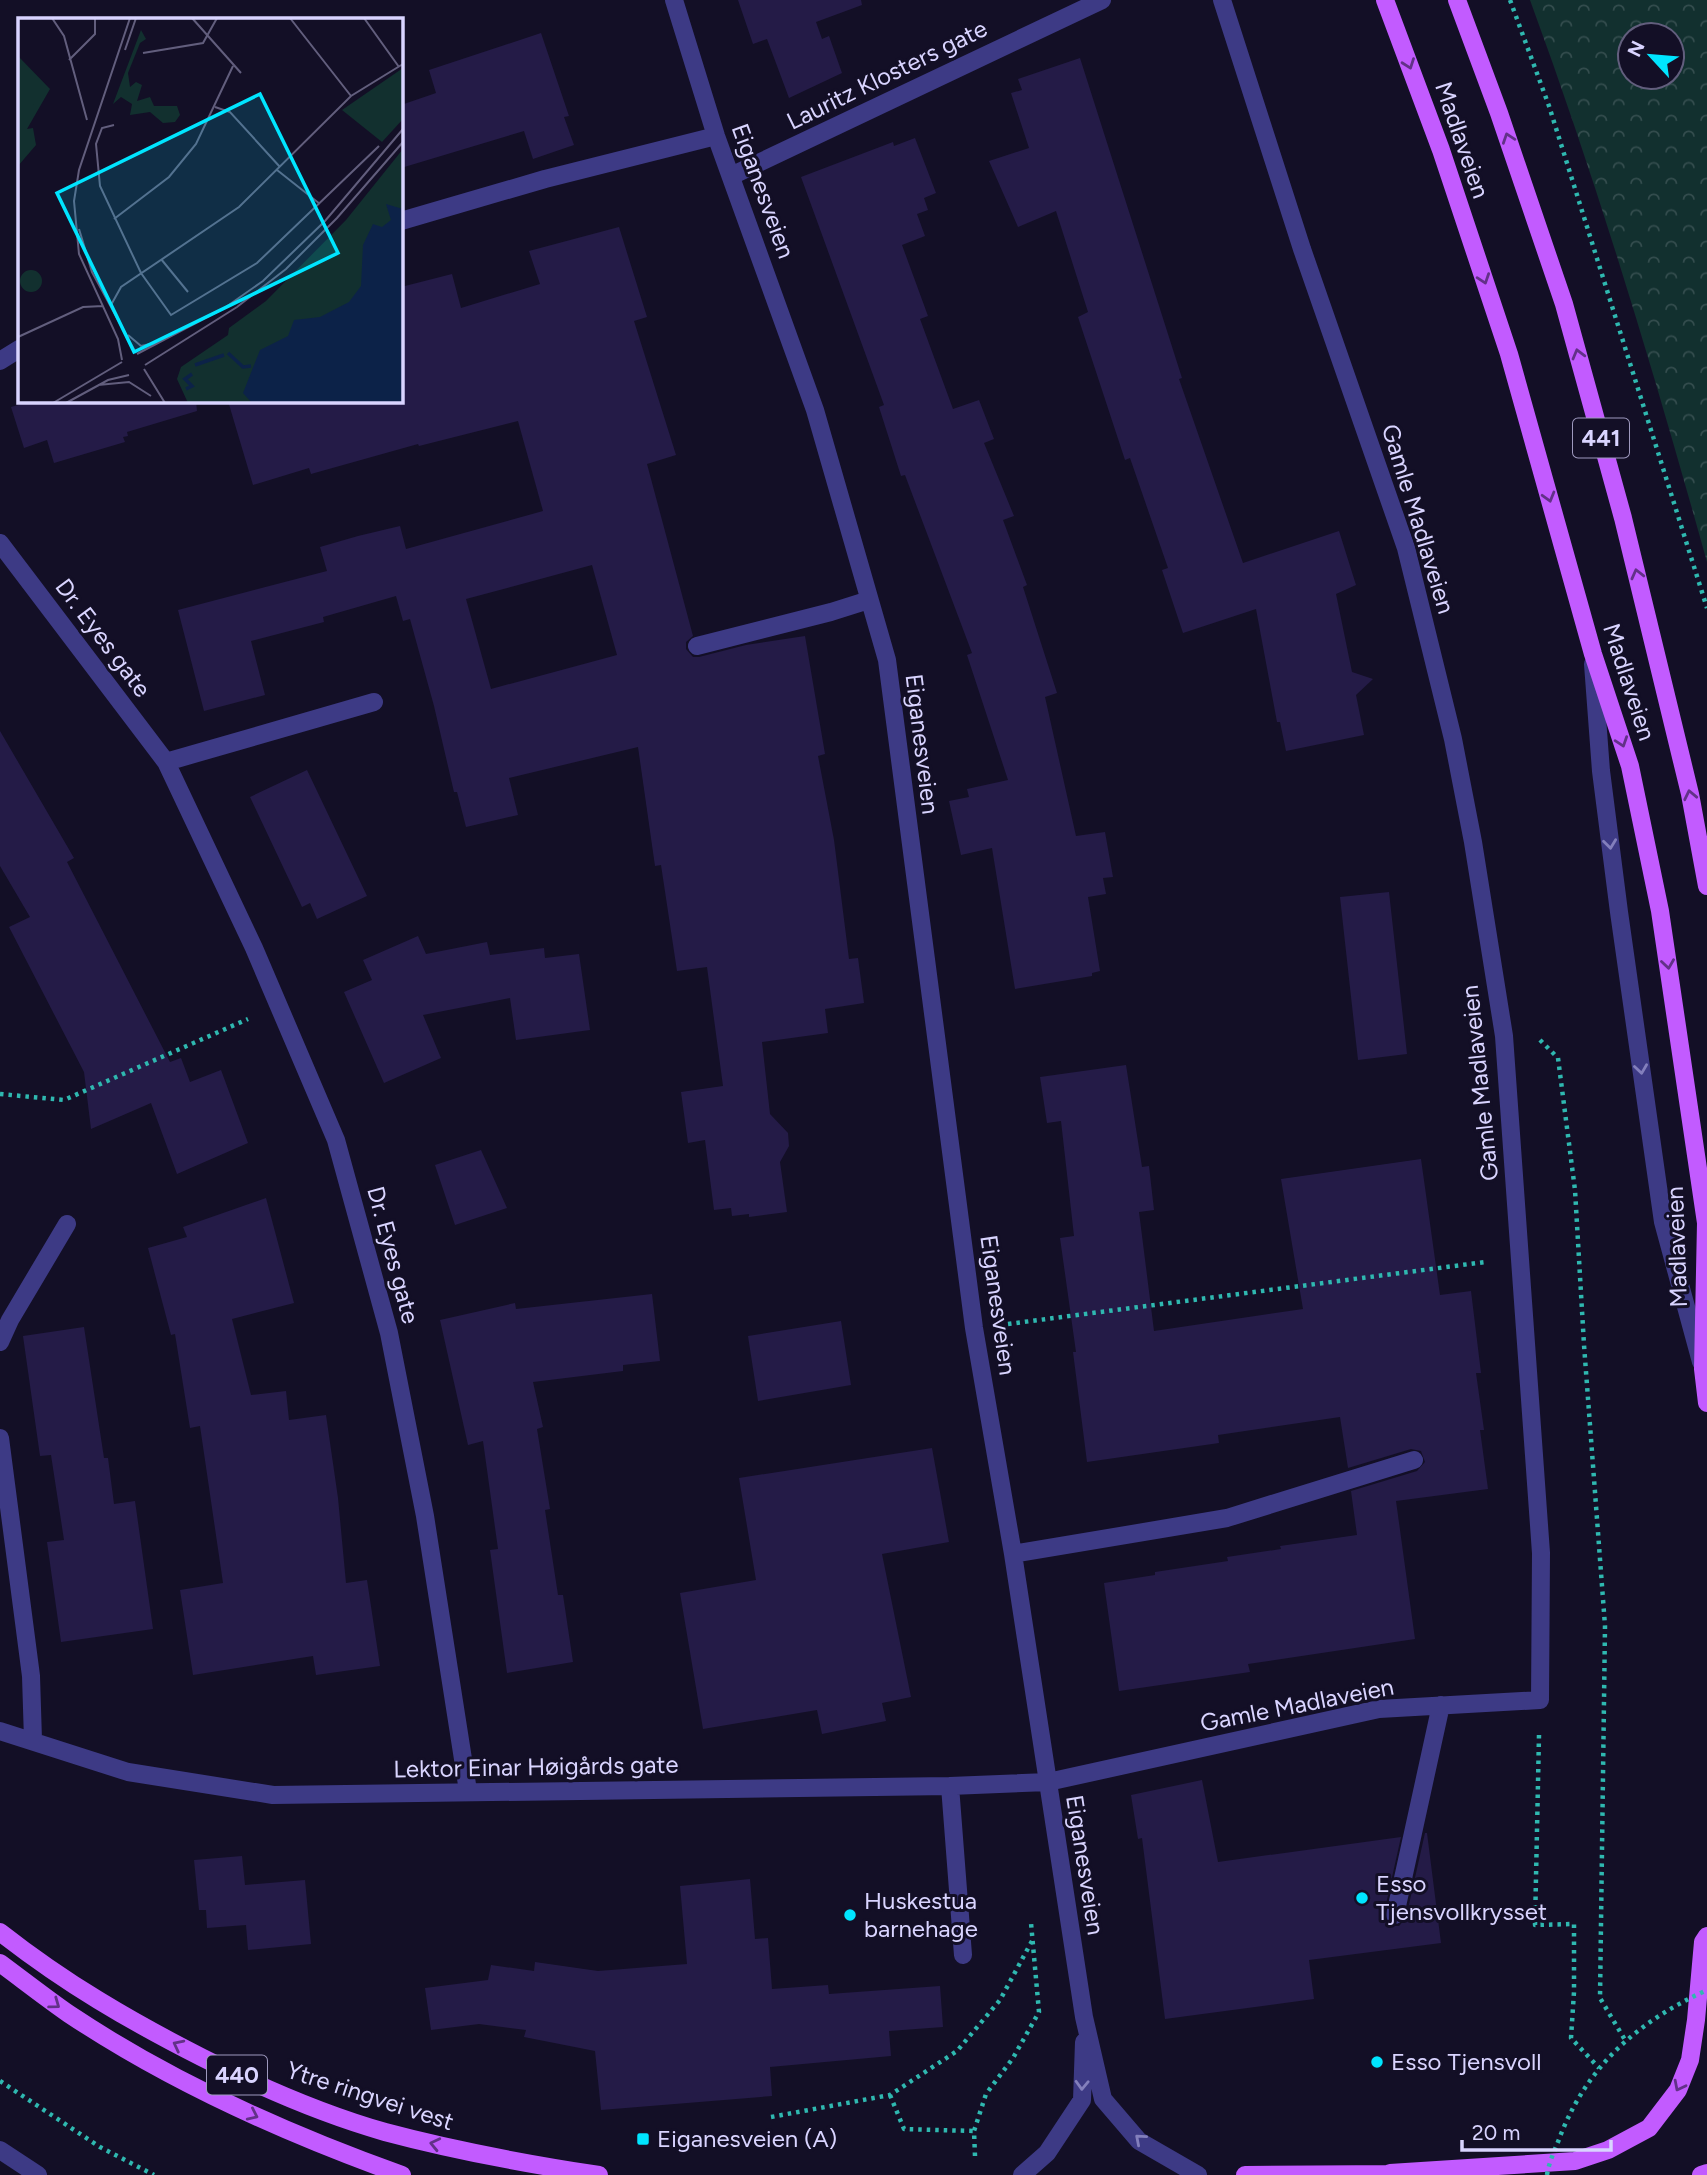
<svg xmlns="http://www.w3.org/2000/svg" width="1707" height="2175" viewBox="0 0 1707 2175" font-family="Figtree,sans-serif">
  <defs>
    <pattern id="forest-crowns" width="20" height="18" patternUnits="userSpaceOnUse" patternTransform="scale(1.75)"><rect width="20" height="18" fill="#12302f"/><path d="M2 6a3 3 0 1 1 6 0M12 15a3 3 0 1 1 6 0" fill="none" stroke="#344d4e"/></pattern>
  </defs>
  <rect width="100%" height="100%" fill="#130f26"/>
  <path fill="url(#forest-crowns)" fill-rule="evenodd" d="M 1530,0 L 1707,0 L 1707,562 C 1654,372 1598,185 1530,0 ZM 1672,35 L 1672,77 L 1630,77 L 1630,35 Z"/>
  <path fill="#241b47" fill-rule="evenodd" d="M 738,0 L 861,0 L 862,5 L 816,22 L 822,39 L 829,36 L 842,73 L 789,98 L 767,39 L 753,44 Z
    M 541,33 L 569,116 L 564,117 L 574,145 L 533,159 L 524,131 L 401,168 L 401,105 L 436,93 L 429,70 Z
    M 1080,58 L 1182,378 L 1179,379 L 1243,563 L 1339,531 L 1356,585 L 1336,594 L 1352,672 L 1373,679 L 1356,695 L 1364,735 L 1286,751 L 1280,722 L 1277,722 L 1256,609 L 1183,633 L 1162,570 L 1168,568 L 1130,458 L 1125,460 L 1078,317 L 1088,312 L 1056,211 L 1018,227 L 989,161 L 1029,148 L 1011,93 L 1022,90 L 1018,79 Z
    M 915,138 L 936,193 L 924,198 L 928,210 L 917,214 L 925,236 L 902,245 L 928,316 L 920,319 L 953,409 L 979,400 L 994,439 L 984,443 L 1014,516 L 1003,520 L 1027,585 L 1023,587 L 1057,693 L 1045,697 L 1076,836 L 1105,832 L 1113,877 L 1103,878 L 1106,894 L 1088,897 L 1100,971 L 1092,973 L 1092,976 L 1015,989 L 992,848 L 961,855 L 949,801 L 969,797 L 967,789 L 1008,780 L 967,655 L 972,653 L 911,491 L 905,475 L 901,476 L 879,407 L 884,405 L 801,177 L 893,142 L 894,146 Z
    M 619,227 L 647,317 L 634,321 L 676,455 L 647,464 L 693,636 L 686,642 L 686,649 L 693,657 L 699,657 L 746,645 L 805,636 L 825,754 L 818,756 L 834,840 L 849,959 L 858,958 L 864,1003 L 825,1009 L 828,1033 L 762,1042 L 770,1114 L 788,1133 L 789,1146 L 780,1162 L 787,1212 L 749,1217 L 749,1214 L 732,1216 L 731,1208 L 714,1210 L 705,1140 L 688,1143 L 681,1092 L 723,1086 L 707,967 L 677,971 L 661,865 L 655,866 L 638,747 L 509,778 L 518,815 L 466,827 L 457,792 L 454,792 L 434,706 L 410,619 L 403,621 L 396,596 L 323,617 L 324,622 L 251,641 L 265,695 L 204,711 L 178,610 L 327,571 L 320,547 L 358,536 L 400,526 L 406,549 L 543,511 L 518,421 L 419,446 L 418,444 L 311,474 L 309,468 L 253,485 L 228,401 L 401,401 L 401,287 L 452,274 L 461,308 L 540,284 L 529,251 ZM 592,565 L 617,655 L 491,689 L 466,599 Z
    M 33,401 L 196,401 L 197,411 L 127,432 L 128,436 L 123,437 L 125,442 L 54,463 L 47,440 L 24,448 L 11,407 Z
    M 0,731 L 74,858 L 67,862 L 170,1062 L 181,1058 L 190,1082 L 221,1070 L 248,1143 L 177,1174 L 151,1103 L 91,1129 L 84,1072 L 9,927 L 30,917 L 0,866 Z
    M 307,770 L 367,896 L 317,919 L 310,903 L 302,907 L 250,797 Z
    M 1389,892 L 1407,1054 L 1358,1060 L 1340,897 Z
    M 418,936 L 426,954 L 487,942 L 490,955 L 544,948 L 545,958 L 579,954 L 590,1030 L 516,1040 L 510,998 L 423,1015 L 441,1058 L 384,1083 L 344,992 L 372,980 L 363,960 Z
    M 1126,1065 L 1142,1167 L 1149,1166 L 1154,1210 L 1139,1212 L 1154,1331 L 1303,1309 L 1281,1179 L 1421,1159 L 1440,1295 L 1471,1291 L 1481,1373 L 1476,1373 L 1484,1430 L 1480,1430 L 1488,1489 L 1396,1501 L 1415,1639 L 1248,1664 L 1250,1672 L 1119,1691 L 1104,1583 L 1155,1575 L 1155,1572 L 1228,1561 L 1227,1557 L 1281,1549 L 1280,1546 L 1357,1535 L 1351,1491 L 1417,1471 L 1425,1462 L 1421,1451 L 1411,1449 L 1348,1468 L 1340,1417 L 1218,1435 L 1219,1443 L 1087,1462 L 1073,1352 L 1076,1352 L 1060,1238 L 1074,1236 L 1061,1121 L 1047,1123 L 1040,1077 Z
    M 481,1150 L 507,1208 L 455,1225 L 435,1165 Z
    M 266,1198 L 294,1303 L 232,1319 L 251,1395 L 286,1391 L 289,1420 L 326,1415 L 338,1498 L 346,1583 L 367,1580 L 380,1666 L 316,1675 L 313,1656 L 193,1675 L 180,1590 L 223,1583 L 200,1426 L 190,1428 L 175,1334 L 171,1335 L 148,1248 L 187,1237 L 183,1227 Z
    M 652,1294 L 660,1361 L 623,1365 L 623,1371 L 533,1382 L 543,1427 L 537,1429 L 550,1509 L 545,1510 L 558,1595 L 563,1595 L 573,1662 L 507,1673 L 490,1550 L 498,1549 L 483,1441 L 468,1445 L 440,1320 L 515,1303 L 516,1309 Z
    M 841,1321 L 851,1385 L 758,1401 L 748,1336 Z
    M 84,1327 L 104,1458 L 108,1458 L 114,1504 L 135,1501 L 153,1629 L 61,1642 L 47,1542 L 64,1540 L 51,1455 L 40,1456 L 23,1336 Z
    M 932,1448 L 949,1542 L 882,1554 L 911,1697 L 882,1703 L 886,1721 L 822,1734 L 817,1710 L 703,1729 L 680,1593 L 756,1580 L 739,1478 Z
    M 1202,1780 L 1218,1862 L 1401,1837 L 1384,1913 L 1384,1919 L 1392,1926 L 1399,1926 L 1406,1918 L 1425,1833 L 1427,1833 L 1441,1943 L 1309,1960 L 1314,1999 L 1165,2019 L 1142,1838 L 1138,1839 L 1131,1795 Z
    M 242,1856 L 245,1885 L 305,1880 L 311,1944 L 248,1950 L 246,1925 L 207,1928 L 206,1910 L 199,1910 L 194,1860 Z
    M 750,1879 L 755,1939 L 768,1938 L 772,1989 L 828,1985 L 829,1994 L 940,1986 L 943,2027 L 889,2031 L 891,2056 L 770,2067 L 772,2096 L 601,2110 L 595,2051 L 524,2037 L 526,2030 L 479,2024 L 431,2030 L 425,1988 L 488,1980 L 491,1965 L 534,1971 L 535,1962 L 598,1971 L 687,1964 L 680,1886 Z"/>
  <g fill="none" stroke-linecap="round" stroke-linejoin="round">
    <path stroke="#2fb8b0" stroke-width="4.5" stroke-dasharray="3.5 5" stroke-linecap="butt" d="M 1510,0 L 1549,106 L 1707,608
      M 1540,1040 L 1558,1058 L 1575,1190 L 1584,1345 L 1605,1626 L 1600,1998 L 1625,2040
      M 0,1094 L 64,1100 L 248,1019
      M 1008,1324 L 1485,1262
      M 1539,1735 L 1535,1925 L 1574,1924 L 1574,1992 L 1571,2038 L 1599,2068
      M 0,2081 L 100,2147 L 154,2175
      M 890,2095 L 904,2129 L 974,2131
      M 771,2117 L 890,2095 L 957,2051 L 1000,2000 L 1032,1941
      M 975,2156 L 974,2131 L 986,2094 L 1013,2058 L 1039,2012 L 1031,1923"/>
    <path stroke="#3d3a85" stroke-width="18" d="M 674,0 L 716,136 L 815,410 L 887,660 L 974,1328 L 1013,1554 L 1084,2017 L 1103,2099 L 1139,2141 L 1198,2175
      M 731,176 L 1102,0
      M 401,221 L 545,179 L 716,136
      M 0,361 L 19,349
      M 0,543 L 166,762 L 254,948 L 336,1140 L 389,1333 L 425,1516 L 468,1791
      M 697,646 L 831,612 L 869,600
      M 1593,664 L 1601,771 L 1619,912 L 1663,1222 L 1701,1362
      M 166,762 L 374,702
      M 0,1342 L 10,1320 L 67,1224
      M 0,1438 L 31,1676 L 33,1740
      M 1013,1554 L 1227,1518 L 1414,1460
      M 0,1731 L 128,1772 L 273,1795 L 950,1786 L 1048,1782 L 1379,1709 L 1540,1700 L 1541,1553 L 1504,1036 L 1473,842 L 1453,739 L 1406,548 L 1302,249 L 1222,0
      M 950,1786 L 963,1955
      M 1395,1915 L 1441,1705
      M 0,2150 L 38,2175
      M 1022,2175 L 1047,2153 L 1082,2100 L 1084,2042"/>
    <path stroke="#c25bff" stroke-width="18" d="M 1385,0 L 1441,150 L 1509,354 L 1593,654 L 1630,766 L 1660,911 L 1706,1223 L 1703,1369 L 1707,1403
      M 1457,0 L 1499,113 L 1564,304 L 1623,518 L 1690,794 L 1707,886
      M 0,1932 C 65,1983 130,2021 203,2058 C 262,2088 322,2114 385,2132 C 456,2151 527,2164 599,2175
      M 0,1963 C 23,1980 46,1998 69,2014 C 171,2082 287,2134 402,2175
      M 1390,2173 L 1575,2161 L 1608,2150 L 1649,2128 L 1678,2090 L 1690,2060 L 1696,2020 L 1703,1942 L 1707,1936
      M 1245,2175 L 1399,2174
      M 1701,2175 L 1707,2173"/>
    <path stroke="#2fb8b0" stroke-width="4.5" stroke-dasharray="3.5 5" stroke-linecap="butt" d="M 1547,2175 C 1549,2161 1556,2148 1561,2134 C 1589,2064 1639,2021 1707,1990"/>
  </g>
  <defs><path id="oneway-chevron" d="M-2-3.5L2.5 0L-2 3.5" fill="none" stroke-width="1.6" stroke-linecap="round" stroke-linejoin="round" transform="scale(1.75)"/></defs>
  <g stroke="#623188">
    <use href="#oneway-chevron" transform="translate(1409 64) rotate(70)"/>
    <use href="#oneway-chevron" transform="translate(1508 138) rotate(-109)"/>
    <use href="#oneway-chevron" transform="translate(1484 279) rotate(71)"/>
    <use href="#oneway-chevron" transform="translate(1578 354) rotate(-105)"/>
    <use href="#oneway-chevron" transform="translate(1549 497) rotate(74)"/>
    <use href="#oneway-chevron" transform="translate(1637 574) rotate(-104)"/>
    <use href="#oneway-chevron" transform="translate(1622 742) rotate(71)"/>
    <use href="#oneway-chevron" transform="translate(1690 795) rotate(-102)"/>
    <use href="#oneway-chevron" transform="translate(1668 964) rotate(82)"/>
    <use href="#oneway-chevron" transform="translate(55 2004) rotate(36)"/>
    <use href="#oneway-chevron" transform="translate(178 2045) rotate(-153)"/>
    <use href="#oneway-chevron" transform="translate(1679 2086) rotate(117)"/>
    <use href="#oneway-chevron" transform="translate(253 2115) rotate(25)"/>
    <use href="#oneway-chevron" transform="translate(435 2144) rotate(-167)"/>
  </g>
  <g stroke="#837fbc">
    <use href="#oneway-chevron" transform="translate(1610 844) rotate(83)"/>
    <use href="#oneway-chevron" transform="translate(1641 1069) rotate(82)"/>
    <use href="#oneway-chevron" transform="translate(1082 2085) rotate(92)"/>
    <use href="#oneway-chevron" transform="translate(1140 2139) rotate(-139)"/>
  </g>
  <g fill="#00e5ff" stroke="#130f26" stroke-width="2.5">
    <circle cx="1362" cy="1898" r="7"/>
    <circle cx="850" cy="1915" r="7"/>
    <circle cx="1377" cy="2062" r="7"/>
    <rect x="636" y="2132" width="14" height="14" rx="3.5"/>
  </g>
  <g text-anchor="middle" stroke-width="6" stroke-linejoin="round" paint-order="stroke">
    <g fill="#130f26" stroke="#9e99be" stroke-width="2">
      <rect x="1573" y="418.5" width="56" height="39" rx="5"/>
      <rect x="207" y="2055.5" width="60" height="39" rx="5"/>
    </g>
    <g font-size="23" font-weight="bold" fill="#d9d4ff">
      <text x="1601" y="446">441</text>
      <text x="237" y="2083">440</text>
    </g>
    <g font-size="24" fill="#d9d4ff" stroke="#130f26">
      <text transform="translate(887 75) rotate(-26)" y="8">Lauritz Klosters gate</text>
      <text transform="translate(1462 140) rotate(71)" y="8">Madlaveien</text>
      <text transform="translate(763 191) rotate(70)" y="8">Eiganesveien</text>
      <text transform="translate(1418 519) rotate(73)" y="8">Gamle Madlaveien</text>
      <text transform="translate(103 638) rotate(53)" y="8">Dr. Eyes gate</text>
      <text transform="translate(1629 682) rotate(72)" y="8">Madlaveien</text>
      <text transform="translate(922 744) rotate(83)" y="8">Eiganesveien</text>
      <text transform="translate(1480 1083) rotate(-96)" y="8">Gamle Madlaveien</text>
      <text transform="translate(1677 1247) rotate(-92)" y="8">Madlaveien</text>
      <text transform="translate(393 1255) rotate(75)" y="8">Dr. Eyes gate</text>
      <text transform="translate(998 1305) rotate(82)" y="8">Eiganesveien</text>
      <text transform="translate(1297 1705) rotate(-11)" y="8">Gamle Madlaveien</text>
      <text transform="translate(536 1767) rotate(-1)" y="8">Lektor Einar Høigårds gate</text>
      <text transform="translate(1085 1865) rotate(81)" y="8">Eiganesveien</text>
      <text transform="translate(370 2096) rotate(18)" y="8">Ytre ringvei vest</text>
    </g>
    <g font-size="24" fill="#d9d4ff" stroke="#130f26" text-anchor="start">
      <text x="1376" y="1892">Esso<tspan x="1376" dy="28">Tjensvollkrysset</tspan></text>
      <text x="864" y="1909">Huskestua<tspan x="864" dy="28">barnehage</tspan></text>
      <text x="1391" y="2070">Esso Tjensvoll</text>
      <text x="657" y="2147">Eiganesveien (A)</text>
    </g>
  </g>
  <g transform="translate(18 18)">
    <rect width="385" height="385" fill="#130f26"/>
    <path d="M 123,12 L 128,21 L 122,25 L 110,55 L 112,69 L 118,64 L 124,67 L 119,83 L 132,79 L 136,88 L 159,88 L 162,97 L 157,104 L 145,105 L 132,94 L 112,97 L 114,86 L 103,79 L 95,86 ZM 0,38 L 32,71 L 9,111 L 15,110 L 18,127 L 0,148 ZM 385,50 L 385,101 L 364,124 L 324,92 ZM 385,131 L 385,385 L 170,385 L 159,361 L 163,349 L 210,317 L 211,310 L 248,283 L 328,202 ZM2 263a11 11 0 1 1 22 0a11 11 0 1 1-22 0Z" fill="#12302f"/>
    <path d="M 0,40 L 31,72 L 0,101 Z" fill="#12302f"/>
    <path d="M 368,186 L 385,191 L 385,385 L 234,385 L 225,375 L 242,332 L 270,318 L 276,302 L 302,299 L 331,284 L 343,268 L 345,227 L 355,206 L 364,209 L 373,202 Z" fill="#0c2248"/>
    <path fill="none" stroke="#0c2248" stroke-width="3.5" d="M 210,335 L 225,349 L 233,348M 177,347 L 206,337M 168,371 L 174,368 L 167,361 L 174,356"/>
    <path fill="none" stroke="#625e7d" stroke-width="2" d="M 34,0 L 46,18 L 69,102M 174,0 L 223,55M 272,0 L 333,78M 346,0 L 381,49M 107,32 L 118,0M 125,35 L 185,25 L 199,0M 51,42 L 77,16 L 77,0M 197,89 L 212,94 L 262,149M 96,107 L 84,110 L 78,126 L 82,168 L 123,255 L 153,297 L 239,245 L 361,128M 259,152 L 302,186M 96,201 L 151,159 L 178,126 L 215,48M 61,211 L 74,254 L 118,335M 143,241 L 170,274M 93,287 L 103,269 L 221,189 L 333,78 L 385,46M 110,317 L 123,328 L 141,324M 0,319 L 65,289 L 85,288M 119,336 L 205,291 L 245,263 L 307,203 L 385,111M 104,342 L 100,321 L 61,236 L 56,183 L 61,152 L 112,0M 127,347 L 219,289 L 268,251 L 319,200 L 385,124M 126,351 L 147,385M 80,367 L 111,364 L 133,378M 35,385 L 104,344M 48,385 L 90,362 L 111,357"/>
    <path fill="#00e5ff" fill-opacity="0.15" stroke="#00e5ff" stroke-width="3.5" d="M 242,76 L 320,235 L 116,334 L 39,175 Z"/>
    <rect width="385" height="385" fill="none" stroke="#d9d4ff" stroke-width="3.5"/>
  </g>
  <g transform="translate(1651 56) rotate(296)"><circle r="33" fill="#130f26" stroke="#625e7d" stroke-width="2"/>
  <path d="M0-5L12 26L0 18L-12 26Z" fill="#00e5ff"/>
  <text y="-10" font-size="19" font-weight="bold" text-anchor="middle" fill="#d9d4ff">N</text>
  </g>
  <path d="M1462 2140v10h149v-10" fill="none" stroke="#d9d4ff" stroke-width="3.5"/>
  <text x="1472" y="2140" font-size="21" fill="#d9d4ff" stroke="#130f26" stroke-width="5" paint-order="stroke">20 m</text>
</svg>
